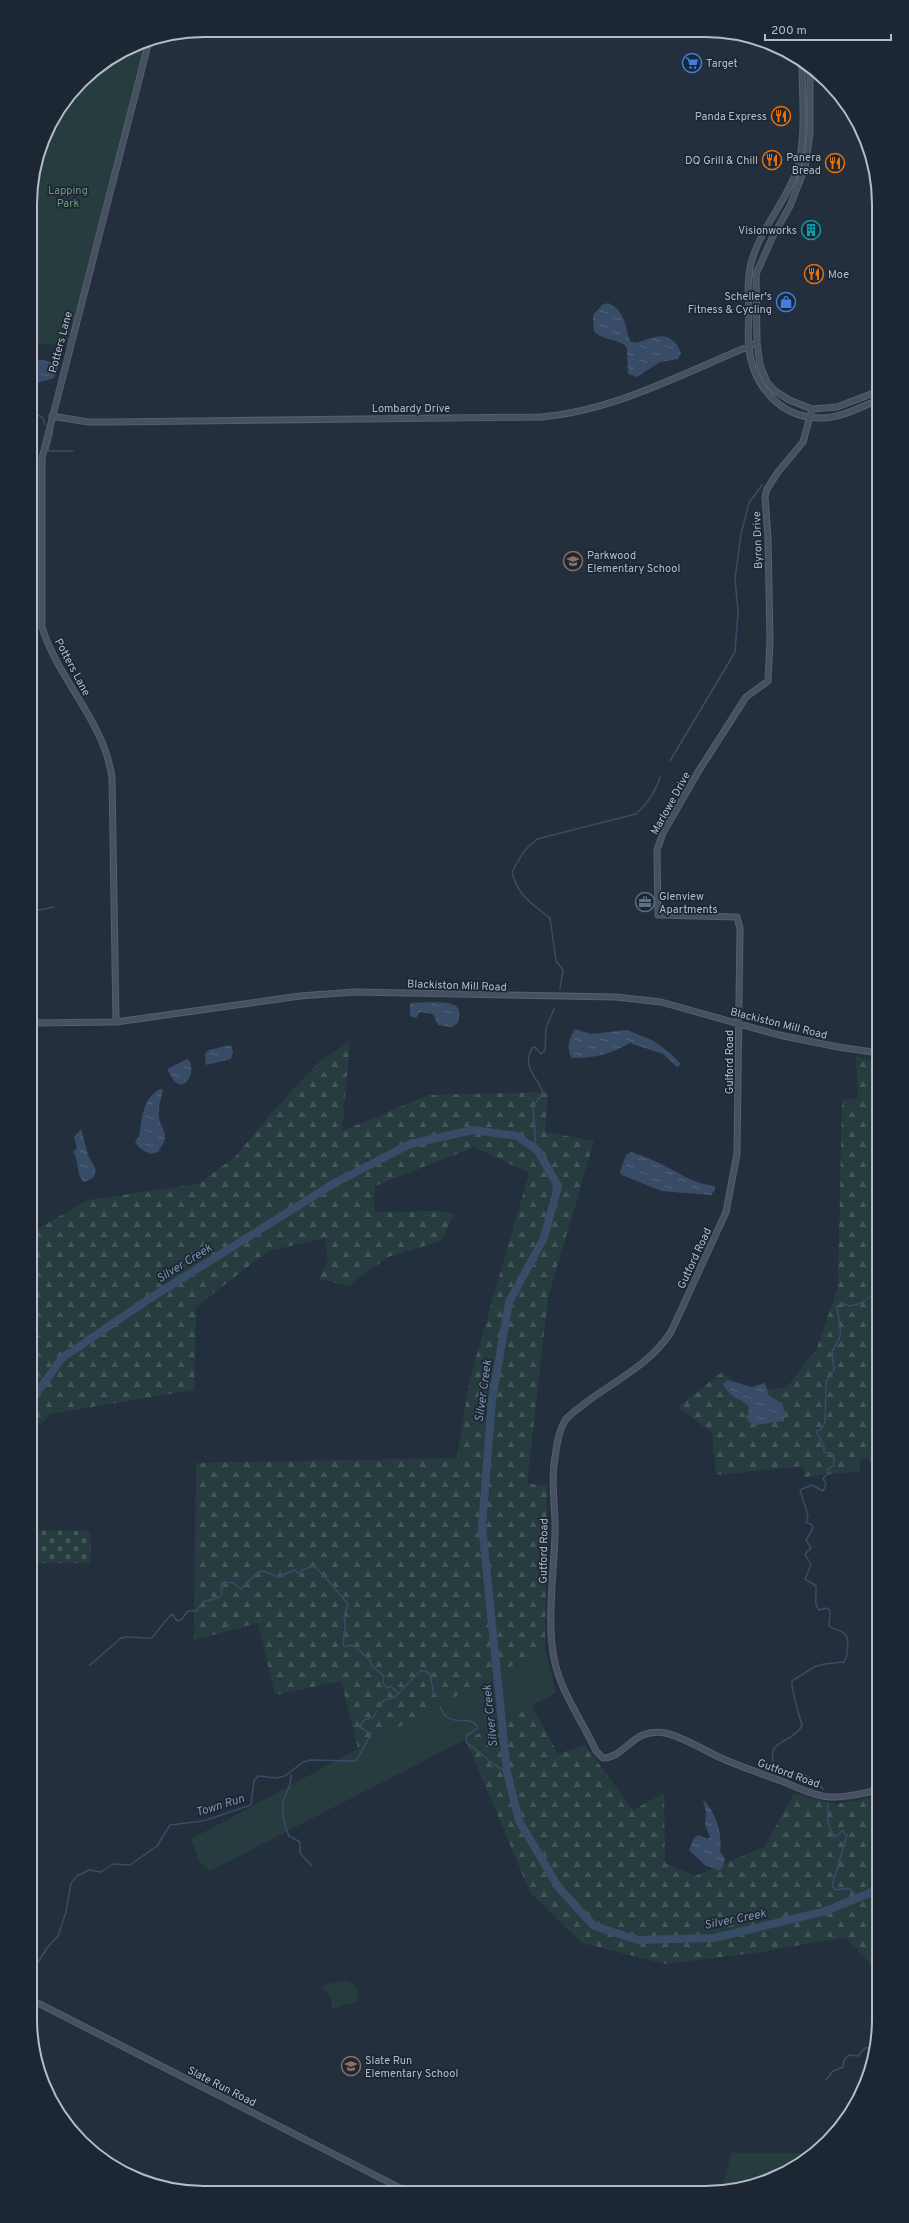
<svg xmlns="http://www.w3.org/2000/svg" width="909" height="2223" viewBox="0 0 909 2223" font-family="Overpass,sans-serif">
  <defs>
    <pattern id="forest-firs" width="22" height="20" patternUnits="userSpaceOnUse"><rect width="22" height="20" fill="#263c3f"/><path d="M5 1l3.5 6h-7zM16 11l3.5 6h-7z" fill="#435659"/></pattern>
    <pattern id="cemetery-stones" width="16" height="16" patternUnits="userSpaceOnUse"><rect width="16" height="16" fill="#263c3f"/><path d="M2 7V4a2 2 0 0 1 4 0v3zM10 15v-3a2 2 0 0 1 4 0v3z" fill="#435659"/></pattern>
    <pattern id="water-ripples" width="26" height="14" patternUnits="userSpaceOnUse"><rect width="26" height="14" fill="#394c67"/><path d="M2 4q2-2 4 0t4 0M15 11q2-2 4 0t4 0" fill="none" stroke="#53647b"/></pattern>
  </defs>
  <rect width="100%" height="100%" fill="#242f3e"/>
  <path fill="#263c3f" d="M 147,41 L 70,345 L 30,344 L 30,192 L 48,127 L 89,73 L 138,43 Z
    M 545,1648 L 556,1693 L 210,1871 L 199,1862 L 191,1839 Z
    M 342,1981 C 356,1980 357,1990 359,2001 L 349,2004 L 348,2003 L 348,2004 L 331,2009 C 333,2001 331,1994 323,1990 L 324,1985 Z
    M 731,2153 L 813,2153 L 801,2164 L 750,2187 L 722,2191 Z"/>
  <path fill="url(#forest-firs)" d="M 350,1041 L 342,1131 L 429,1095 L 548,1092 L 545,1132 L 594,1141 L 548,1298 L 527,1483 L 547,1486 L 545,1648 L 358,1749 L 341,1681 L 275,1695 L 258,1623 L 194,1640 L 196,1463 L 457,1458 L 470,1378 L 529,1173 L 474,1147 L 375,1186 L 374,1212 L 439,1211 L 454,1214 L 441,1241 L 388,1257 L 348,1286 L 319,1279 L 328,1261 L 325,1238 L 268,1251 L 196,1307 L 194,1390 L 50,1414 L 30,1435 L 30,1351 L 40,1333 L 30,1331 L 30,1233 L 88,1200 L 198,1184 L 236,1156 L 273,1111 L 319,1062 Z
    M 856,1056 L 879,1062 L 879,1479 L 868,1458 L 860,1460 L 860,1471 L 805,1477 L 803,1466 L 716,1475 L 712,1433 L 678,1407 L 722,1372 C 748,1392 756,1392 788,1386 L 817,1348 L 838,1287 L 842,1100 L 858,1099 Z
    M 532,1706 L 558,1754 L 585,1745 L 633,1810 L 664,1793 L 665,1863 L 695,1876 L 764,1847 L 794,1794 L 836,1804 L 879,1796 L 879,1973 L 845,1937 L 762,1952 L 665,1964 L 582,1943 L 530,1892 L 466,1740 Z"/>
  <path fill="url(#cemetery-stones)" d="M 30,1530 L 88,1531 L 91,1536 L 90,1563 L 30,1563 Z"/>
  <path fill="url(#water-ripples)" d="M 608,303 C 625,310 625,326 630,341 C 642,349 667,319 681,353 L 678,359 L 660,362 L 637,377 L 628,374 L 627,348 C 618,337 603,342 594,331 L 593,315 L 602,305 Z
    M 43,360 L 56,364 L 58,367 L 54,378 L 37,383 L 30,380 L 30,367 L 34,361 Z
    M 410,1003 C 420,1003 451,1000 457,1007 C 461,1012 459,1018 458,1023 L 451,1027 L 438,1025 L 433,1014 L 420,1012 L 416,1018 L 410,1016 Z
    M 575,1029 L 591,1034 L 627,1030 L 654,1041 L 670,1053 L 681,1064 L 677,1067 L 663,1054 L 630,1043 C 611,1054 595,1058 572,1058 C 565,1049 570,1037 575,1029 Z
    M 231,1045 L 233,1051 L 231,1059 L 206,1065 L 205,1054 L 208,1050 Z
    M 187,1059 L 190,1061 C 193,1071 191,1081 181,1085 L 175,1082 L 167,1069 Z
    M 160,1089 L 163,1089 C 162,1097 159,1104 159,1111 C 157,1131 174,1129 158,1152 L 151,1154 C 144,1151 137,1148 135,1141 L 139,1137 C 142,1119 142,1099 160,1089 Z
    M 81,1129 L 88,1155 L 96,1170 L 93,1178 L 84,1182 C 75,1174 80,1161 73,1152 L 77,1148 L 74,1137 Z
    M 631,1152 C 640,1155 649,1158 657,1162 C 677,1171 693,1184 715,1186 L 715,1190 L 711,1195 L 661,1191 L 622,1175 L 620,1172 L 626,1155 Z
    M 727,1380 L 752,1387 L 765,1383 L 769,1396 L 782,1403 L 785,1414 L 784,1421 L 755,1425 L 749,1422 L 746,1416 L 749,1413 L 748,1405 C 737,1397 731,1398 723,1385 Z
    M 703,1799 C 715,1812 723,1833 720,1851 L 725,1859 L 722,1869 L 718,1870 L 705,1865 L 689,1850 L 694,1838 L 698,1835 L 708,1839 L 710,1837 L 705,1825 L 706,1812 Z"/>
  <g fill="none" stroke-linecap="round" stroke-linejoin="round">
    <path stroke="#394c67" stroke-width="1.5" d="M 30,405 L 35,408 L 36,414 L 43,418 L 45,425
      M 53,431 L 48,451 L 73,451
      M 670,761 L 735,652 L 738,612 L 735,579 L 741,534 L 749,503 L 762,485
      M 30,912 L 54,907
      M 560,989 L 563,970 L 556,961 L 550,918 C 532,904 518,896 512,872 L 524,851 L 537,839 L 636,814 C 647,804 656,792 660,777
      M 536,1150 L 533,1106 L 543,1093 C 536,1074 522,1069 532,1048 L 535,1047 L 541,1054 L 545,1050 L 546,1028 L 554,1009
      M 90,1665 L 121,1638 C 128,1635 141,1639 152,1638 C 159,1629 164,1622 172,1614 L 177,1621 L 182,1619 L 188,1611 L 196,1611 L 203,1602 L 220,1597 L 222,1593 L 221,1584 L 225,1582 L 233,1583 L 241,1589 L 258,1572 L 264,1571 L 278,1577 L 295,1570 L 299,1574 L 302,1573 L 302,1570 L 314,1566 C 327,1578 337,1591 348,1604 L 344,1616 C 348,1628 341,1640 344,1647 L 350,1645 L 356,1647 L 369,1659 L 373,1667 L 384,1676 L 383,1683 L 388,1688 L 391,1686 L 398,1694
      M 380,1705 L 384,1700 L 395,1697 L 420,1671 L 425,1671 L 430,1674 L 434,1695
      M 440,1707 C 442,1710 444,1715 447,1717 C 456,1725 472,1715 478,1728 L 467,1735 L 466,1742 L 495,1765 L 507,1772
      M 291,1775 C 292,1783 287,1791 284,1799 C 280,1811 284,1824 289,1836 L 300,1842 L 300,1853 L 312,1866
      M 823,1789 C 819,1784 807,1774 800,1774 C 789,1773 791,1778 778,1773 C 760,1738 789,1747 802,1726 C 800,1717 790,1686 792,1681 L 814,1667 L 824,1664 L 844,1662 C 848,1656 850,1639 844,1633 C 840,1630 834,1630 829,1626 L 830,1611 L 827,1608 L 819,1610 C 813,1603 817,1595 816,1586 L 805,1579 L 811,1565 L 805,1554 L 811,1548 L 806,1540 L 813,1528 L 812,1525 L 806,1522 L 808,1515 L 800,1490 L 812,1485 L 823,1491 L 826,1485 L 823,1478 L 828,1474 L 827,1470 L 834,1465 L 834,1455 L 824,1452 L 824,1446 L 816,1431 L 821,1430 L 825,1422 L 826,1382 L 834,1370 L 832,1351 C 846,1332 839,1328 837,1306 L 841,1303 L 850,1306 L 861,1303 L 879,1291
      M 828,1804 C 828,1816 826,1829 836,1837 L 842,1831 L 847,1835 L 832,1886 L 836,1890 L 849,1888 L 858,1898
      M 30,1975 L 47,1948 L 58,1936 L 66,1912 L 71,1883 L 77,1876 L 89,1870 L 101,1872 L 113,1864 L 130,1865 L 157,1846 L 170,1825 L 203,1821 L 251,1805 L 254,1781 L 258,1776 L 276,1778 L 285,1776 L 303,1762 L 311,1760 L 356,1761 L 371,1734 L 360,1727 C 362,1720 366,1718 373,1718 L 377,1711
      M 826,2080 L 833,2071 L 843,2067 L 844,2060 L 849,2055 L 858,2056 L 865,2048 L 875,2047"/>
    <path stroke="#394c67" stroke-width="8" d="M 30,1402 L 62,1358 L 149,1299 L 333,1184 L 410,1144 L 473,1130 L 517,1136 L 538,1151 L 558,1186 L 544,1238 L 509,1302 L 492,1400 L 482,1526 L 507,1772 L 519,1821 L 559,1888 L 594,1926 L 638,1940 L 714,1938 L 826,1911 L 879,1889"/>
    <defs>
      <path id="secondary" d="M 802,62 C 802,94 806,131 799,162 C 790,198 762,225 752,260 C 747,276 748,295 749,312 C 749,323 747,336 749,348 C 753,385 779,417 819,418 C 840,419 859,407 879,400
        M 810,68 L 810,133 L 805,168 L 790,206 L 773,236 L 756,274 L 757,343 L 760,365 L 767,382 L 775,391 L 789,400 L 812,409 L 837,407 L 879,391
        M 812,409 L 803,442 L 778,472 L 767,489 L 765,497 L 768,537 L 770,641 L 768,681 L 746,697 L 698,772 L 663,833 L 657,850 L 658,915 L 737,917 L 740,928 L 737,1154 L 726,1212 L 671,1332 C 650,1364 618,1379 588,1401 C 582,1406 573,1412 567,1418 C 558,1429 556,1451 554,1464 C 551,1488 556,1510 555,1534 C 554,1573 546,1625 555,1663 C 562,1694 583,1722 596,1751 L 603,1758 C 626,1758 632,1727 665,1733 C 684,1737 703,1750 721,1758 C 741,1767 763,1774 784,1782 C 798,1788 815,1796 830,1797 C 846,1798 863,1793 879,1790
        M 52,416 L 88,422 L 112,422 L 542,417 C 618,410 687,371 757,343
        M 116,1022 L 112,778 C 105,722 58,680 42,627 L 42,458 L 149,41
        M 30,1023 L 116,1022 L 300,996 L 355,992 L 616,997 L 661,1002 L 779,1035 L 838,1047 L 879,1053
        M 30,1999 L 406,2191"/>
    </defs>
    <use href="#secondary" stroke="#565f6c" stroke-width="7"/>
    <use href="#secondary" stroke="#465061" stroke-width="5"/>
  </g>
  <defs>
    <symbol id="supermarket-ring" viewBox="-11 -11 22 22"><circle r="9.5" fill="#1d2633" stroke="#3f7fe0" stroke-width="1.5"/><path d="M-6-5.5h2.5l.6 2H6L4.5 2H-2.5L-4.4-4H-6ZM-1.5 3.2a1.3 1.3 0 1 0 .1 0ZM3 3.2a1.3 1.3 0 1 0 .1 0Z" fill="#3f7fe0"/></symbol>
    <symbol id="restaurant-ring" viewBox="-11 -11 22 22"><circle r="9.5" fill="#1d2633" stroke="#e8710a" stroke-width="1.5"/><path d="M-5-6h1v4h1v-4h1v4h1v-4h1v5L-1.5 .5V6h-2V.5L-5-1ZM5-6V6H3V1.5H1.5Q1.5-4 5-6Z" fill="#e8710a"/></symbol>
    <symbol id="building-ring" viewBox="-11 -11 22 22"><circle r="9.5" fill="#1d2633" stroke="#0f9aa8" stroke-width="1.5"/><path d="M-4-6H4V6H1V3H-1V6H-4ZM-2.5-4.3h1.7v1.8h-1.7ZM.8-4.3h1.7v1.8H.8ZM-2.5-1h1.7V.8h-1.7ZM.8-1h1.7V.8H.8Z" fill="#0f9aa8"/></symbol>
    <symbol id="shop-ring" viewBox="-11 -11 22 22"><circle r="9.5" fill="#1d2633" stroke="#3f7fe0" stroke-width="1.5"/><path d="M-5-2.5h2.3a2.7 3.5 0 0 1 5.4 0H5L5.5 6h-11ZM-1.5-2.5h3a1.5 2.3 0 0 0-3 0Z" fill="#3f7fe0"/></symbol>
    <symbol id="school-ring" viewBox="-11 -11 22 22"><circle r="9.5" fill="#1d2633" stroke="#8d6e63" stroke-width="1.5"/><path d="M0-5L7-2L0 1L-7-2ZM-4 1L0 2.5L4 1V4Q0 6-4 4Z" fill="#8d6e63"/></symbol>
    <symbol id="office-ring" viewBox="-11 -11 22 22"><circle r="9.5" fill="#1d2633" stroke="#5c6f8a" stroke-width="1.5"/><path d="M-6-3h4V-5.5h4V-3h4V5H-6ZM-1-4.5V-3h2v-1.5ZM-6 0V1H6V0Z" fill="#5c6f8a"/></symbol>
  </defs>
  <g fill-rule="evenodd">
    <use href="#supermarket-ring" x="681" y="52" width="22" height="22"/>
    <use href="#restaurant-ring" x="770" y="105" width="22" height="22"/>
    <use href="#restaurant-ring" x="761" y="149" width="22" height="22"/>
    <use href="#restaurant-ring" x="824" y="152" width="22" height="22"/>
    <use href="#building-ring" x="800" y="219" width="22" height="22"/>
    <use href="#restaurant-ring" x="803" y="263" width="22" height="22"/>
    <use href="#shop-ring" x="775" y="291" width="22" height="22"/>
    <use href="#school-ring" x="562" y="550" width="22" height="22"/>
    <use href="#office-ring" x="634" y="891" width="22" height="22"/>
    <use href="#school-ring" x="340" y="2055" width="22" height="22"/>
  </g>
  <g text-anchor="middle" stroke-width="3.5" stroke-linejoin="round" paint-order="stroke">
    <g font-size="11" fill="#b4bcc9" stroke="#1d2633" text-anchor="start">
      <text x="706" y="67">Target</text>
      <text x="767" y="120" text-anchor="end">Panda Express</text>
      <text x="821" y="161" text-anchor="end">Panera<tspan x="821" dy="13">Bread</tspan></text>
      <text x="758" y="164" text-anchor="end">DQ Grill &amp; Chill</text>
      <text x="797" y="234" text-anchor="end">Visionworks</text>
      <text x="828" y="278">Moe</text>
      <text x="772" y="300" text-anchor="end">Scheller's<tspan x="772" dy="13">Fitness &amp; Cycling</tspan></text>
      <text x="587" y="559">Parkwood<tspan x="587" dy="13">Elementary School</tspan></text>
      <text x="659" y="900">Glenview<tspan x="659" dy="13">Apartments</tspan></text>
      <text x="365" y="2064">Slate Run<tspan x="365" dy="13">Elementary School</tspan></text>
    </g>
    <g font-size="11" fill="#6b9a76" stroke="#1d2633">
      <text x="68" y="194">Lapping<tspan x="68" dy="13">Park</tspan></text>
    </g>
    <g font-size="11" fill="#b4bcc9" stroke="#1d2633">
      <text transform="translate(60 342) rotate(-75)" y="4">Potters Lane</text>
      <text x="411" y="412">Lombardy Drive</text>
      <text transform="translate(757 540) rotate(-92)" y="4">Byron Drive</text>
      <text transform="translate(73 667) rotate(62)" y="4">Potters Lane</text>
      <text transform="translate(670 803) rotate(-61)" y="4">Marlowe Drive</text>
      <text transform="translate(457 985) rotate(2)" y="4">Blackiston Mill Road</text>
      <text transform="translate(779 1023) rotate(14)" y="4">Blackiston Mill Road</text>
      <text transform="translate(729 1062) rotate(-90)" y="4">Gulford Road</text>
      <text transform="translate(694 1258) rotate(-65)" y="4">Gutford Road</text>
      <text transform="translate(543 1551) rotate(-89)" y="4">Gutford Road</text>
      <text transform="translate(789 1773) rotate(20)" y="4">Gutford Road</text>
      <text transform="translate(222 2086) rotate(27)" y="4">Slate Run Road</text>
    </g>
    <g font-size="12" font-style="italic" fill="#7c92b1" stroke="#1d2633">
      <text transform="translate(184 1263) rotate(-32)" y="4">Silver Creek</text>
      <text transform="translate(483 1391) rotate(-82)" y="4">Silver Creek</text>
      <text transform="translate(490 1716) rotate(-96)" y="4">Silver Creek</text>
      <text transform="translate(220 1805) rotate(-17)" y="4">Town Run</text>
      <text transform="translate(735 1919) rotate(-11)" y="4">Silver Creek</text>
    </g>
  </g>
  <path d="M0 0H909V2223H0ZM204 37H705A167 167 0 0 1 872 204V2019A167 167 0 0 1 705 2186H204A167 167 0 0 1 37 2019V204A167 167 0 0 1 204 37Z" fill="#1d2633" fill-rule="evenodd"/>
  <path fill="none" stroke="#b4bcc9" stroke-width="2" d="M204 37H705A167 167 0 0 1 872 204V2019A167 167 0 0 1 705 2186H204A167 167 0 0 1 37 2019V204A167 167 0 0 1 204 37Z"/>
  <path d="M765 34v6h126v-6" fill="none" stroke="#b4bcc9" stroke-width="2"/>
  <text x="771" y="34" font-size="12" fill="#b4bcc9" stroke="#1d2633" stroke-width="3" paint-order="stroke">200 m</text>
</svg>
